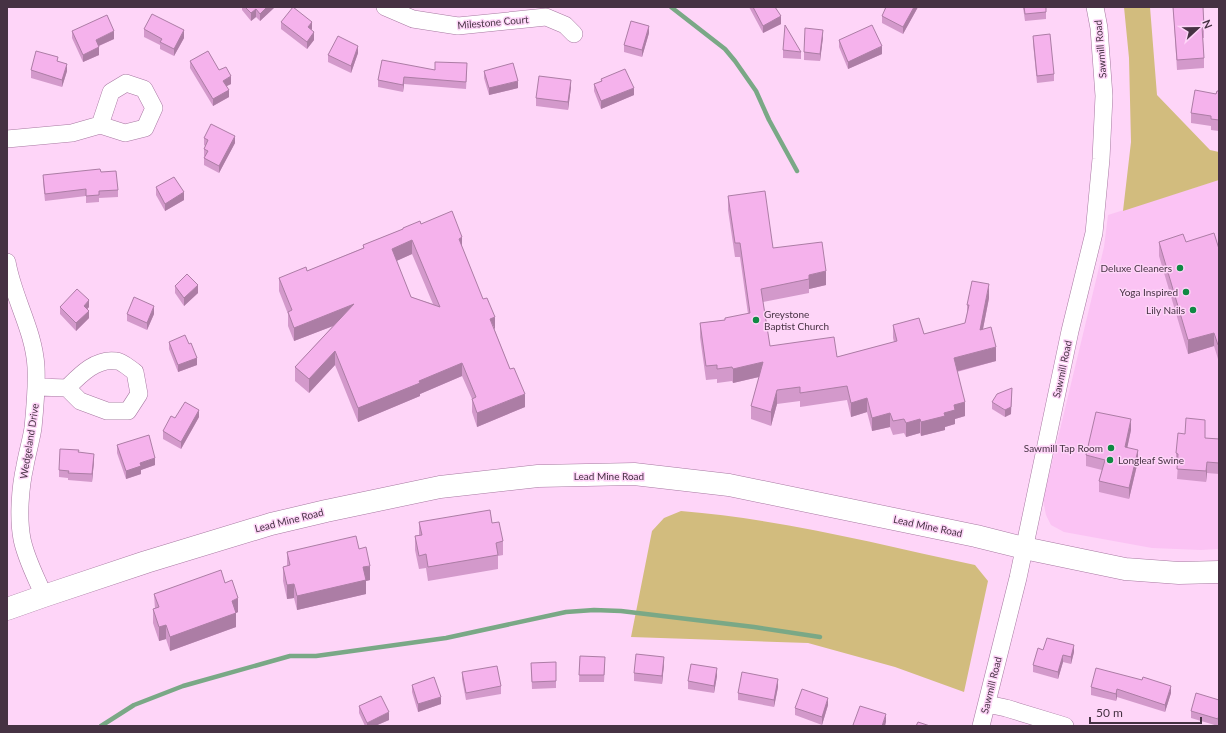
<svg xmlns="http://www.w3.org/2000/svg" width="1226" height="733" viewBox="0 0 1226 733" font-family="Lato,sans-serif">
  <rect width="100%" height="100%" fill="#fed5f8"/>
  <path fill="#fbc3f4" d="M 1219,180 L 1219,549 L 1201,550 L 1152,548 L 1064,532 L 1051,525 L 1046,515 L 1043,500 L 1104,247 L 1108,215 Z"/>
  <path fill="#d2bc7e" d="M 1124,7 L 1150,7 L 1157,95 L 1210,150 L 1219,152 L 1219,180 L 1123,211 L 1131,142 L 1129,58 Z
    M 681,511 C 781,519 878,544 975,565 L 988,581 L 964,692 L 895,667 L 808,643 L 631,637 L 652,531 L 664,518 Z"/>
  <g fill="none" stroke-linecap="round" stroke-linejoin="round">
    <path stroke="#7aa886" stroke-width="4.5" d="M 671,7 L 725,49 L 735,61 L 756,91 L 769,120 L 797,171
      M 101,726 L 134,705 L 183,686 L 290,656 L 316,656 L 446,638 L 566,612 L 594,610 L 621,611 L 754,627 L 820,637"/>
    <defs>
      <path id="minor" d="M 385,7 L 413,19 L 458,26 L 546,17 L 565,25 L 574,34
        M 7,139 L 72,133 L 100,125 L 125,133 L 145,128 L 154,108 L 144,89 L 126,83 L 111,92 L 100,125
        M 7,262 C 13,298 34,330 36,367 C 37,387 35,408 33,428 C 31,441 27,454 25,466 C 20,488 18,518 22,539 C 26,559 36,577 44,596
        M 37,387 L 67,388 L 80,401 L 107,411 L 128,411 L 139,394 L 135,372 C 130,369 122,361 116,361 C 96,358 80,375 67,388
        M 987,704 L 1006,708 L 1065,726
        M 981,726 L 1018,578 L 1070,331 L 1094,233 L 1101,159 L 1104,96 L 1099,28 L 1095,7"/>
      <path id="major" d="M 7,609 L 44,596 L 146,562 L 271,524 L 326,511 L 440,487 L 538,476 L 634,474 L 729,485 L 976,536 L 1024,548 L 1125,569 L 1179,573 L 1219,572"/>
    </defs>
    <use href="#minor" stroke="#a779a1" stroke-width="18"/>
    <use href="#major" stroke="#a779a1" stroke-width="23"/>
    <use href="#minor" stroke="#fff" stroke-width="17"/>
    <use href="#major" stroke="#fff" stroke-width="22"/>
  </g>
  <path fill="#d399cb" fill-rule="evenodd" d="M 242,7 L 275,7 L 260,21 L 256,17 L 251,21 L 242,10 Z
    M 749,7 L 775,7 L 781,24 L 763,33 Z
    M 918,7 L 903,34 L 882,23 L 882,16 Z
    M 1023,7 L 1046,7 L 1046,19 L 1025,21 Z
    M 1173,7 L 1203,7 L 1204,27 L 1204,38 L 1203,38 L 1204,58 L 1204,68 L 1177,70 Z
    M 281,22 L 312,29 L 311,30 L 314,40 L 307,49 L 281,29 Z
    M 144,29 L 184,38 L 174,56 L 160,49 L 160,45 L 144,37 Z
    M 72,31 L 114,39 L 99,46 L 99,55 L 83,62 L 72,38 Z
    M 649,33 L 642,57 L 624,52 L 624,45 Z
    M 1033,36 L 1054,74 L 1054,81 L 1037,83 L 1033,43 Z
    M 823,37 L 820,61 L 804,60 L 804,52 Z
    M 839,40 L 882,54 L 848,69 L 839,47 Z
    M 783,50 L 801,52 L 801,59 L 783,58 Z
    M 358,53 L 351,73 L 328,62 L 328,55 Z
    M 58,61 L 67,71 L 62,87 L 31,78 L 31,70 Z
    M 190,61 L 219,70 L 231,84 L 226,86 L 229,97 L 213,106 L 190,68 Z
    M 435,70 L 467,71 L 466,89 L 404,84 L 403,92 L 378,87 L 378,80 Z
    M 484,71 L 518,88 L 489,95 L 484,78 Z
    M 601,79 L 634,95 L 601,109 L 594,91 L 594,84 L 601,81 Z
    M 571,87 L 568,110 L 536,106 L 536,98 Z
    M 1219,91 L 1219,131 L 1211,130 L 1211,126 L 1191,123 L 1191,113 Z
    M 204,138 L 235,143 L 219,173 L 204,165 L 204,158 L 205,157 L 204,156 L 204,149 L 205,146 L 204,145 Z
    M 101,172 L 118,190 L 118,197 L 99,198 L 99,202 L 86,203 L 86,196 L 45,201 L 43,182 L 43,175 Z
    M 156,187 L 184,200 L 165,211 L 156,195 Z
    M 728,196 L 773,248 L 826,285 L 809,289 L 809,293 L 763,302 L 770,346 L 837,357 L 894,342 L 893,338 L 893,325 L 924,334 L 965,323 L 967,314 L 967,305 L 989,298 L 983,329 L 996,361 L 957,372 L 965,416 L 955,419 L 955,424 L 945,427 L 945,430 L 921,436 L 920,433 L 906,437 L 904,433 L 893,435 L 890,427 L 872,431 L 867,412 L 851,417 L 847,400 L 800,407 L 800,401 L 777,404 L 771,426 L 751,419 L 751,406 L 759,377 L 733,383 L 732,381 L 717,383 L 717,379 L 706,380 L 700,337 L 700,323 L 725,320 L 748,314 L 740,257 L 735,257 L 728,210 Z
    M 421,224 L 462,247 L 525,407 L 477,427 L 472,412 L 472,399 L 462,376 L 420,394 L 420,396 L 358,422 L 335,365 L 309,393 L 295,381 L 295,367 L 333,326 L 294,341 L 288,326 L 288,314 L 279,291 L 279,278 L 307,271 L 363,248 L 363,245 L 403,229 L 403,228 ZM 412,254 L 433,304 L 411,297 L 396,261 Z
    M 1159,242 L 1186,242 L 1219,249 L 1218,359 L 1214,346 L 1188,354 L 1159,256 Z
    M 175,286 L 198,293 L 184,306 L 175,293 Z
    M 60,307 L 89,307 L 87,309 L 89,318 L 76,331 L 60,314 Z
    M 127,314 L 154,314 L 147,330 L 127,321 Z
    M 169,342 L 189,344 L 197,365 L 178,372 L 169,349 Z
    M 992,402 L 1011,414 L 1005,417 L 992,409 Z
    M 199,417 L 181,449 L 163,439 L 163,431 L 175,418 Z
    M 1131,430 L 1127,448 L 1138,461 L 1129,499 L 1099,492 L 1099,481 L 1102,470 L 1086,466 L 1086,455 Z
    M 1205,438 L 1219,439 L 1219,474 L 1207,473 L 1206,482 L 1177,479 L 1178,464 L 1176,464 L 1176,453 Z
    M 117,445 L 155,465 L 141,470 L 141,474 L 126,479 L 117,453 Z
    M 79,452 L 94,461 L 92,482 L 68,480 L 68,478 L 59,477 L 59,470 Z
    M 419,522 L 492,523 L 503,541 L 503,555 L 498,556 L 498,569 L 428,581 L 426,568 L 419,569 L 415,550 L 415,536 L 419,535 Z
    M 359,549 L 370,580 L 366,581 L 366,594 L 297,610 L 294,598 L 287,599 L 283,581 L 283,567 L 287,566 L 287,552 Z
    M 225,583 L 238,612 L 236,613 L 236,627 L 170,651 L 166,639 L 159,641 L 153,623 L 153,609 L 155,609 L 154,594 Z
    M 1043,650 L 1074,652 L 1071,664 L 1063,662 L 1058,679 L 1033,672 L 1033,665 Z
    M 580,656 L 605,664 L 604,682 L 579,682 Z
    M 531,663 L 556,681 L 556,688 L 532,689 Z
    M 664,664 L 662,684 L 634,681 L 634,673 Z
    M 462,672 L 501,686 L 501,694 L 466,700 L 462,679 Z
    M 717,676 L 714,693 L 688,689 L 688,681 Z
    M 412,685 L 441,704 L 418,712 L 412,692 Z
    M 778,687 L 774,707 L 738,700 L 738,693 Z
    M 1091,687 L 1171,693 L 1165,712 L 1117,697 L 1116,701 L 1091,695 Z
    M 1219,700 L 1219,722 L 1218,726 L 1191,718 L 1191,711 Z
    M 828,705 L 822,725 L 795,715 L 795,708 Z
    M 359,706 L 389,720 L 375,726 L 365,726 L 359,713 Z"/>
  <path fill="#ac7da5" d="M 267,7 L 275,7 L 260,21 L 260,14 Z
    M 914,7 L 918,7 L 903,34 L 903,27 Z
    M 256,9 L 256,17 L 251,21 L 251,13 Z
    M 781,16 L 781,24 L 763,33 L 763,26 Z
    M 312,22 L 312,29 L 308,34 L 308,27 Z
    M 649,26 L 649,33 L 642,57 L 642,50 Z
    M 184,30 L 184,38 L 174,56 L 174,49 Z
    M 823,30 L 823,37 L 820,61 L 820,54 Z
    M 114,31 L 114,39 L 96,47 L 96,40 Z
    M 314,32 L 314,40 L 307,49 L 307,42 Z
    M 358,46 L 358,53 L 351,73 L 351,66 Z
    M 882,46 L 882,54 L 848,69 L 848,62 Z
    M 99,47 L 99,55 L 83,62 L 83,55 Z
    M 67,64 L 67,71 L 62,87 L 62,80 Z
    M 231,76 L 231,84 L 223,88 L 223,81 Z
    M 404,77 L 404,84 L 403,92 L 403,85 Z
    M 571,80 L 571,87 L 568,110 L 568,102 Z
    M 518,81 L 518,88 L 489,95 L 489,88 Z
    M 634,88 L 634,95 L 601,109 L 601,101 Z
    M 229,90 L 229,97 L 213,106 L 213,99 Z
    M 235,136 L 235,143 L 219,173 L 219,166 Z
    M 184,192 L 184,200 L 165,211 L 165,204 Z
    M 462,237 L 462,251 L 459,239 Z
    M 412,240 L 412,254 L 392,263 L 392,249 Z
    M 826,271 L 826,285 L 809,289 L 809,275 Z
    M 989,284 L 989,298 L 980,344 L 980,330 Z
    M 198,285 L 198,293 L 184,306 L 184,298 Z
    M 89,300 L 89,307 L 84,313 L 84,306 Z
    M 354,304 L 354,318 L 294,341 L 294,328 Z
    M 154,306 L 154,314 L 147,330 L 147,323 Z
    M 89,311 L 89,318 L 76,331 L 76,323 Z
    M 495,317 L 495,330 L 490,319 Z
    M 1214,333 L 1214,346 L 1188,354 L 1188,340 Z
    M 1218,345 L 1219,345 L 1219,359 L 1218,359 Z
    M 996,347 L 996,361 L 954,372 L 954,358 Z
    M 335,351 L 335,365 L 309,393 L 309,379 Z
    M 197,358 L 197,365 L 178,372 L 178,365 Z
    M 763,362 L 763,376 L 733,383 L 733,369 Z
    M 462,363 L 462,376 L 420,394 L 420,396 L 358,422 L 358,408 L 419,381 Z
    M 1012,388 L 1011,414 L 1005,417 L 1005,410 Z
    M 777,390 L 777,404 L 771,426 L 771,412 Z
    M 525,394 L 525,407 L 477,427 L 477,413 Z
    M 867,398 L 867,412 L 851,417 L 851,403 Z
    M 965,402 L 965,416 L 955,419 L 955,424 L 945,427 L 945,430 L 921,436 L 921,422 L 954,405 Z
    M 199,410 L 199,417 L 181,449 L 181,442 Z
    M 890,413 L 890,427 L 872,431 L 872,418 Z
    M 920,419 L 920,433 L 906,437 L 906,423 Z
    M 1131,419 L 1131,430 L 1125,458 L 1125,447 Z
    M 1138,450 L 1138,461 L 1129,499 L 1129,488 Z
    M 94,454 L 94,461 L 92,482 L 92,474 Z
    M 155,458 L 155,465 L 141,470 L 141,474 L 126,479 L 126,471 L 140,463 Z
    M 1207,462 L 1207,473 L 1206,482 L 1206,471 Z
    M 370,566 L 370,580 L 366,581 L 366,594 L 297,610 L 297,596 L 363,567 Z
    M 294,584 L 294,598 L 287,599 L 287,585 Z
    M 238,598 L 238,612 L 236,613 L 236,627 L 170,651 L 170,637 L 232,601 Z
    M 166,625 L 166,639 L 159,641 L 159,627 Z
    M 1074,645 L 1074,652 L 1071,664 L 1071,657 Z
    M 1063,655 L 1063,662 L 1058,679 L 1058,672 Z
    M 664,657 L 664,664 L 662,684 L 662,676 Z
    M 717,668 L 717,676 L 714,693 L 714,686 Z
    M 778,679 L 778,687 L 774,707 L 774,700 Z
    M 1171,686 L 1171,693 L 1165,712 L 1165,705 Z
    M 1117,689 L 1117,697 L 1116,701 L 1116,694 Z
    M 441,697 L 441,704 L 418,712 L 418,704 Z
    M 828,698 L 828,705 L 822,725 L 822,717 Z
    M 389,712 L 389,720 L 375,726 L 367,726 L 367,723 Z
    M 886,714 L 886,722 L 885,726 L 882,726 Z
    M 1219,714 L 1219,722 L 1218,726 L 1218,719 Z"/>
  <path fill="#f5b2ec" stroke="#ac7da5" fill-rule="evenodd" d="M 245,7 L 267,7 L 260,14 L 256,9 L 251,13 Z
    M 293,7 L 312,22 L 308,27 L 314,32 L 307,42 L 281,22 Z
    M 753,7 L 775,7 L 781,16 L 763,26 Z
    M 886,7 L 914,7 L 903,27 L 882,16 Z
    M 1024,7 L 1046,7 L 1046,12 L 1025,14 Z
    M 1173,7 L 1203,7 L 1204,27 L 1202,27 L 1204,58 L 1177,60 Z
    M 152,14 L 184,30 L 174,49 L 160,42 L 162,39 L 144,29 Z
    M 107,15 L 114,31 L 96,40 L 99,47 L 83,55 L 72,31 Z
    M 631,21 L 649,26 L 642,50 L 624,45 Z
    M 785,25 L 801,52 L 783,50 Z
    M 872,25 L 882,46 L 848,62 L 839,40 Z
    M 805,28 L 823,30 L 820,54 L 804,52 Z
    M 1050,34 L 1054,74 L 1037,76 L 1033,36 Z
    M 338,36 L 358,46 L 351,66 L 328,55 Z
    M 36,51 L 58,57 L 57,61 L 67,64 L 62,80 L 31,70 Z
    M 208,51 L 219,70 L 226,67 L 231,76 L 223,81 L 229,90 L 213,99 L 190,61 Z
    M 382,60 L 435,70 L 435,62 L 467,63 L 466,82 L 404,77 L 403,85 L 378,80 Z
    M 513,63 L 518,81 L 489,88 L 484,71 Z
    M 625,69 L 634,88 L 601,101 L 594,84 L 602,81 L 601,79 Z
    M 539,76 L 571,80 L 568,102 L 536,98 Z
    M 1195,90 L 1216,94 L 1217,91 L 1219,91 L 1219,120 L 1211,119 L 1211,116 L 1191,113 Z
    M 211,124 L 235,136 L 219,166 L 204,158 L 208,151 L 204,149 L 208,140 L 204,138 Z
    M 100,169 L 101,172 L 116,171 L 118,190 L 99,191 L 99,195 L 86,196 L 86,189 L 45,194 L 43,175 Z
    M 174,177 L 184,192 L 165,204 L 156,187 Z
    M 765,191 L 773,248 L 822,242 L 826,271 L 809,275 L 809,279 L 761,289 L 770,346 L 834,337 L 837,357 L 897,341 L 893,325 L 919,318 L 924,334 L 965,323 L 969,305 L 967,305 L 972,281 L 989,284 L 980,330 L 991,327 L 996,347 L 954,358 L 965,402 L 954,405 L 955,410 L 944,413 L 945,416 L 921,422 L 920,419 L 906,423 L 904,419 L 893,421 L 890,413 L 872,418 L 867,398 L 851,403 L 847,386 L 800,393 L 800,387 L 777,390 L 771,412 L 751,406 L 763,362 L 733,369 L 732,367 L 717,369 L 717,365 L 706,366 L 700,323 L 725,320 L 725,318 L 750,313 L 740,243 L 735,243 L 728,196 Z
    M 452,211 L 462,237 L 459,239 L 483,299 L 487,298 L 495,317 L 490,319 L 510,369 L 514,368 L 525,394 L 477,413 L 472,399 L 476,397 L 462,363 L 419,381 L 420,383 L 358,408 L 335,351 L 309,379 L 295,367 L 354,304 L 294,328 L 288,312 L 292,310 L 279,278 L 306,267 L 307,271 L 364,248 L 363,245 L 403,229 L 403,228 L 420,221 L 421,224 ZM 412,240 L 440,307 L 411,297 L 392,249 Z
    M 1214,233 L 1219,249 L 1219,345 L 1218,345 L 1214,333 L 1188,340 L 1159,242 L 1183,234 L 1186,242 Z
    M 187,274 L 198,285 L 184,298 L 175,286 Z
    M 77,289 L 89,300 L 84,306 L 89,311 L 76,323 L 60,307 Z
    M 134,297 L 154,306 L 147,323 L 127,314 Z
    M 185,335 L 189,344 L 191,343 L 197,358 L 178,365 L 169,342 Z
    M 1012,388 L 1011,407 L 1005,410 L 992,402 L 997,394 Z
    M 185,402 L 199,410 L 181,442 L 163,431 L 171,416 L 175,418 Z
    M 1096,412 L 1131,419 L 1125,447 L 1138,450 L 1129,488 L 1099,481 L 1105,460 L 1086,455 Z
    M 1186,418 L 1205,420 L 1205,438 L 1219,439 L 1219,463 L 1207,462 L 1206,471 L 1177,469 L 1178,454 L 1176,453 L 1178,433 L 1185,434 Z
    M 149,435 L 155,458 L 140,463 L 141,466 L 126,471 L 117,445 Z
    M 60,449 L 79,450 L 78,452 L 94,454 L 92,474 L 68,473 L 69,471 L 59,470 Z
    M 490,510 L 492,523 L 499,522 L 503,541 L 496,543 L 498,555 L 428,567 L 426,554 L 419,556 L 415,536 L 422,535 L 419,522 Z
    M 356,536 L 359,549 L 366,547 L 370,566 L 363,567 L 366,580 L 297,596 L 294,584 L 287,585 L 283,567 L 290,565 L 287,552 Z
    M 221,570 L 225,583 L 232,580 L 238,598 L 232,601 L 236,613 L 170,637 L 166,625 L 159,627 L 153,609 L 159,607 L 154,594 Z
    M 1047,638 L 1074,645 L 1071,657 L 1063,655 L 1058,672 L 1033,665 L 1038,648 L 1043,650 Z
    M 636,654 L 664,657 L 662,676 L 634,673 Z
    M 580,656 L 605,657 L 604,675 L 579,675 Z
    M 556,662 L 556,681 L 532,682 L 531,663 Z
    M 691,664 L 717,668 L 714,686 L 688,681 Z
    M 497,666 L 501,686 L 466,693 L 462,672 Z
    M 1096,668 L 1142,680 L 1143,677 L 1171,686 L 1165,705 L 1117,689 L 1116,694 L 1091,687 Z
    M 742,672 L 778,679 L 774,700 L 738,693 Z
    M 434,677 L 441,697 L 418,704 L 412,685 Z
    M 802,689 L 828,698 L 822,717 L 795,708 Z
    M 1196,693 L 1219,700 L 1219,714 L 1218,719 L 1191,711 Z
    M 381,696 L 389,712 L 367,723 L 359,706 Z
    M 860,706 L 886,714 L 882,726 L 855,726 L 853,725 Z
    M 918,722 L 930,726 L 916,726 Z"/>
  <g fill="#0f8943" stroke="#fed5f8" stroke-width="1.5">
    <circle cx="1180" cy="268" r="4"/>
    <circle cx="1186" cy="292" r="4"/>
    <circle cx="1193" cy="310" r="4"/>
    <circle cx="756" cy="320" r="4"/>
    <circle cx="1111" cy="448" r="4"/>
    <circle cx="1110" cy="460" r="4"/>
  </g>
  <g text-anchor="middle" stroke-width="3" stroke-linejoin="round" paint-order="stroke">
    <g font-size="10" fill="#463243" stroke="#fed5f8">
      <text transform="translate(493 22) rotate(-5)" y="4">Milestone Court</text>
      <text transform="translate(1100 49) rotate(-95)" y="4">Sawmill Road</text>
      <text transform="translate(1062 369) rotate(-78)" y="4">Sawmill Road</text>
      <text transform="translate(29 441) rotate(-81)" y="4">Wedgeland Drive</text>
      <text x="609" y="480">Lead Mine Road</text>
      <text transform="translate(289 520) rotate(-14)" y="4">Lead Mine Road</text>
      <text transform="translate(928 526) rotate(12)" y="4">Lead Mine Road</text>
      <text transform="translate(991 685) rotate(-76)" y="4">Sawmill Road</text>
    </g>
    <g font-size="10" fill="#463243" stroke="#fed5f8" text-anchor="end">
      <text x="1172" y="272">Deluxe Cleaners</text>
      <text x="1178" y="296">Yoga Inspired</text>
      <text x="1185" y="314">Lily Nails</text>
      <text x="764" y="318" text-anchor="start">Greystone<tspan x="764" dy="12">Baptist Church</tspan></text>
      <text x="1103" y="452">Sawmill Tap Room</text>
      <text x="1118" y="464" text-anchor="start">Longleaf Swine</text>
    </g>
  </g>
  <rect width="1226" height="733" fill="none" stroke="#463243" stroke-width="16"/>
  <g transform="translate(1198 28) rotate(68)" stroke="#fed5f8" stroke-width="3" paint-order="stroke">
  <path d="M0-3L7 15L0 10L-7 15Z" fill="#463243"/>
  <text y="-6" font-size="11" font-weight="bold" text-anchor="middle" fill="#463243">N</text>
  </g>
  <path d="M1090 717v6h111v-6" fill="none" stroke="#463243" stroke-width="2"/>
  <text x="1096" y="717" font-size="12" fill="#463243" stroke="#fed5f8" stroke-width="3" paint-order="stroke">50 m</text>
</svg>
